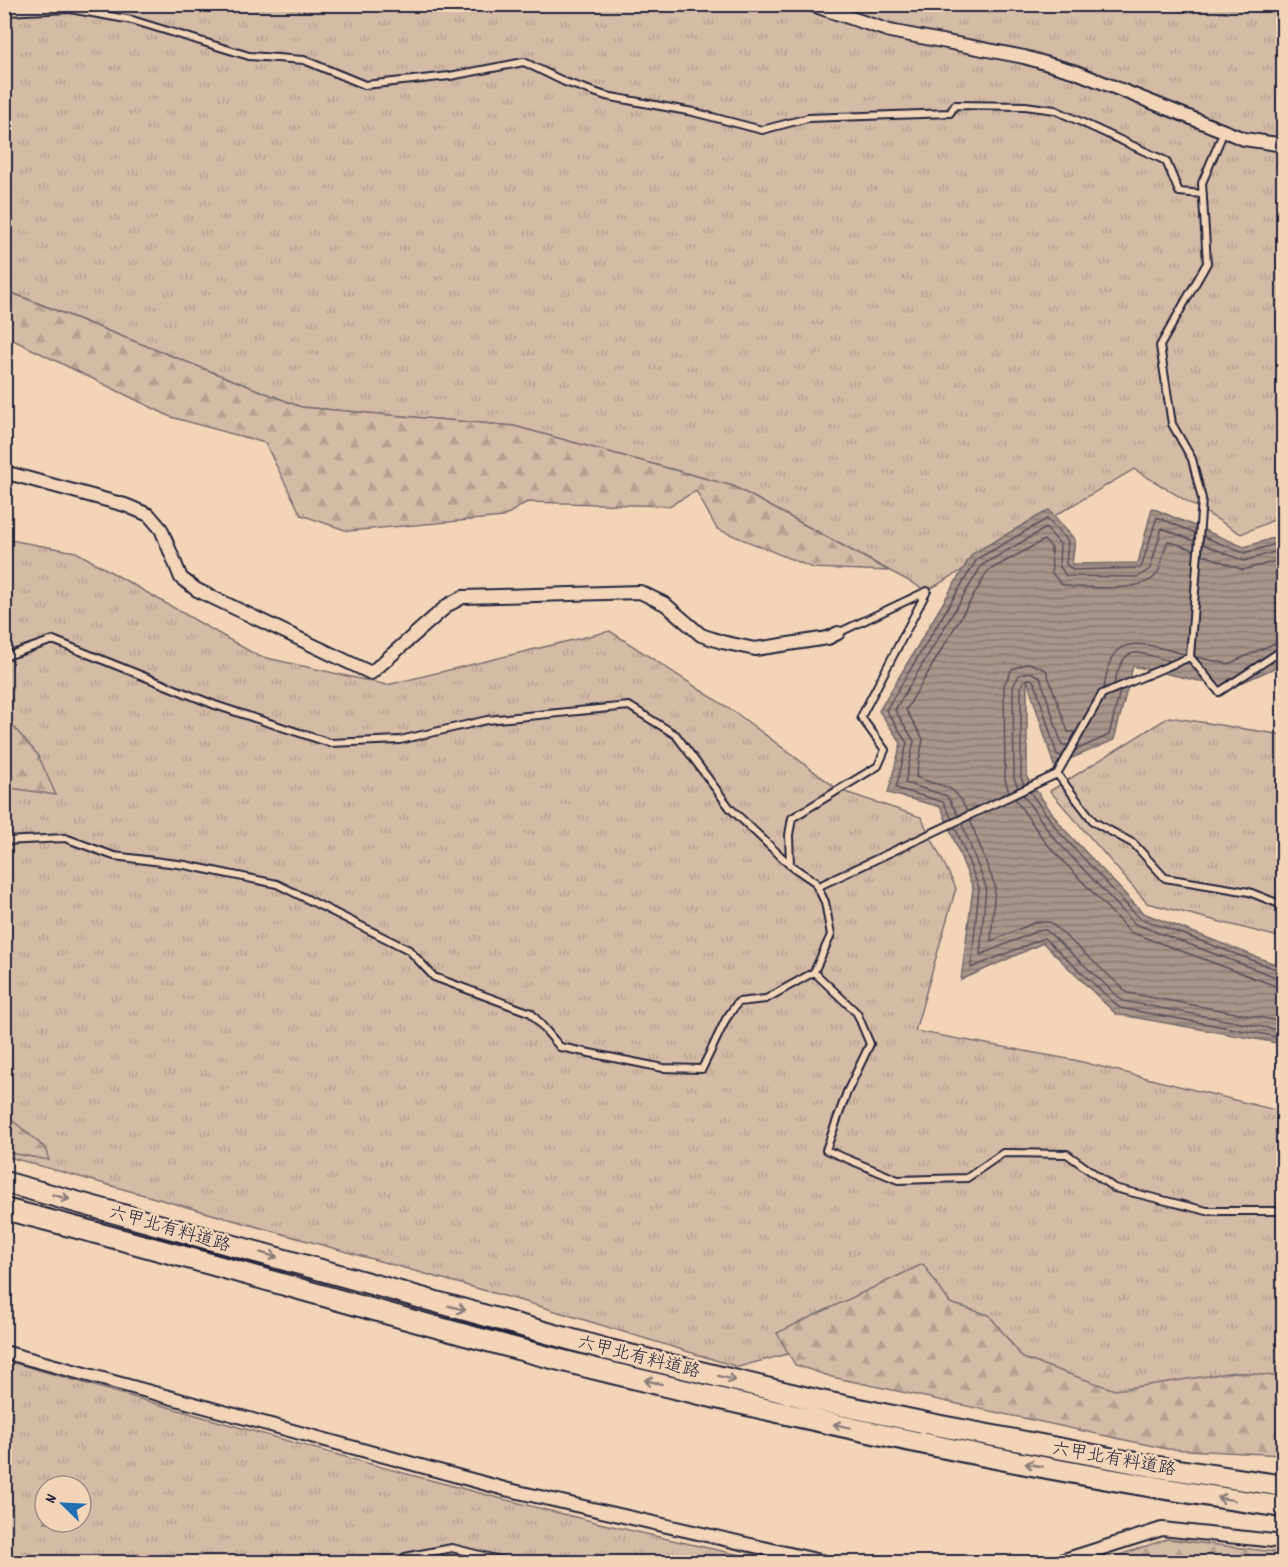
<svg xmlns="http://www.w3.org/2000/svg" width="1288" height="1567" viewBox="0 0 1288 1567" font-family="Dekko,'Klee One',sans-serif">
  <defs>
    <pattern id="grass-tufts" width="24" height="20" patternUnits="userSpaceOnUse" patternTransform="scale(1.5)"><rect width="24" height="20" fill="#d4bba6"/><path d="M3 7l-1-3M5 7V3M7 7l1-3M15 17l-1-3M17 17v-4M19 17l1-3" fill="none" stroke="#b6a090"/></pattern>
    <pattern id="forest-firs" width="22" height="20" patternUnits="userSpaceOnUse" patternTransform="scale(1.5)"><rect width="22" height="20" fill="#d4bba6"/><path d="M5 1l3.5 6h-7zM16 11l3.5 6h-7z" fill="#b6a090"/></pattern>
    <pattern id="water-rules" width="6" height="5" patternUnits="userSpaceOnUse" patternTransform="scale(1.5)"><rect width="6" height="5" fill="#a8958b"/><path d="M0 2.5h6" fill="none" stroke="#887973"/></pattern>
  </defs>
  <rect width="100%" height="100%" fill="#f2d5b8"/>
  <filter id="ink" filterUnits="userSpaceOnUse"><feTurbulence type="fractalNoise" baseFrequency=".0167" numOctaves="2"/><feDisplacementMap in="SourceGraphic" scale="12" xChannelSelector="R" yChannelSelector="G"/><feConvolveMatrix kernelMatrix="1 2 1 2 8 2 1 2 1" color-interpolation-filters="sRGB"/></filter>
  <g filter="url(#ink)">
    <path fill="url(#grass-tufts)" stroke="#7b6e70" stroke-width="1.5" fill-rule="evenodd" d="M 4,5 L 1283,5 L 1283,516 L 1241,534 L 1134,469 L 927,591 L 733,486 L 514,426 L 301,407 L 5,290 Z
      M 4,539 L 76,552 L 258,656 L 387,685 L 610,631 L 736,713 L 839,790 L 921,817 L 956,888 L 915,1031 L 1074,1060 L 1283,1112 L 1283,1432 L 856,1336 L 738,1367 L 529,1303 L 5,1156 Z
      M 1169,717 L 1283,735 L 1283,938 L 1147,903 L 1050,791 Z
      M 4,1360 C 259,1433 514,1509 774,1562 L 5,1562 ZM 45,1486 L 81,1486 L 81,1522 L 45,1522 Z"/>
    <path fill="url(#forest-firs)" stroke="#7b6e70" stroke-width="1.5" d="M 4,290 L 301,407 L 514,426 L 733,486 L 889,571 L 813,568 L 717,529 L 696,491 L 669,506 L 527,502 L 503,517 L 348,531 L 301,515 L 265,443 L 171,417 L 5,336 Z
      M 4,716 L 38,755 L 56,795 L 5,787 Z
      M 5,1114 L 45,1148 L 49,1160 L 5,1152 Z
      M 923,1264 L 950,1303 L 989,1315 L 1023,1358 L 1115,1390 L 1234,1372 L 1283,1377 L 1283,1455 L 1167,1449 L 832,1377 L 795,1365 L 777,1333 Z
      M 1167,1539 L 1283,1553 L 1283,1562 L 1131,1562 L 1116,1556 Z"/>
    <path fill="url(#water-rules)" stroke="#72676b" stroke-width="1.5" d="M 1152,508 L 1244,547 L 1283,535 L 1283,664 L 1230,688 L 1133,666 L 1114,740 L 1054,766 L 1027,679 L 1027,778 L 1063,828 L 1143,913 L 1283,967 L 1283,1044 L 1116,1014 L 1043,943 L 961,980 L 973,888 L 941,807 L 888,793 L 901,743 L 879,711 L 972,554 L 1049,510 L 1075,540 L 1072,564 L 1138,563 Z"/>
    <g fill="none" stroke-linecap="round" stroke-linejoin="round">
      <path stroke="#58505b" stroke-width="1.5" d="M 1204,537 L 1244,553 L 1284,542
        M 1203,544 L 1244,561 L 1284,549
        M 1202,554 L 1243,570 L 1284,559
        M 1196,657 L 1228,664 L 1273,644 L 1284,643
        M 1114,684 C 1125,642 1133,652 1170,661
        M 1104,688 C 1106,678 1107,665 1113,656 C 1126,633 1165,650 1184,654
        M 1076,750 L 1109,735 L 1120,691
        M 1024,784 L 1021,778 L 1021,687 L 1025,680 L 1031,679 L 1035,683 L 1057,755 L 1062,756
        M 1018,788 L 1014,778 L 1013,687 L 1019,675 L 1030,672 L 1040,677 L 1062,745 L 1068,745
        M 1009,792 L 1005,779 L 1004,685 L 1012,669 L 1029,663 L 1046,670 L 1068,732 L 1075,732
        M 1030,792 L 1059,832 L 1139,918 L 1284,972
        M 1023,795 L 1053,837 L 1135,924 L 1284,980
        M 1015,799 L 1046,843 L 1130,932 L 1284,989
        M 967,812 C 954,780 942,789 916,777 L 923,739 L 906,710 L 988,571 L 1044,540 L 1051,547 L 1052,573 L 1061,584 L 1073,587 C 1094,587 1148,593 1158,572 C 1163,562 1163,550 1168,541 L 1194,550
        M 958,815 L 947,796 L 905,783 L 914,741 L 895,710 L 982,565 L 1046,528 L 1060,544 L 1059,565 L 1066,576 L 1138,577 L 1150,569 L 1162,528 L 1194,541
        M 952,819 L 943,802 L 896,788 L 907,743 L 886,710 L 977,559 L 1047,519 L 1068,541 L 1066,564 L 1073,570 L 1141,568 L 1157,517 L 1195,533
        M 970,820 L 995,886 L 991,941 L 1036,922 L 1050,922 L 1128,993 L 1284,1022
        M 962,824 L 986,887 L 980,955 L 1037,931 L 1046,930 L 1123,1001 L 1284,1031
        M 955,827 L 979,888 L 971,968 L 1044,938 L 1120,1008 L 1284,1038"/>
      <defs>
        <path id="lane" d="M 4,12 L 70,9 L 132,20 L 249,56 L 304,60 L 365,85 L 450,76 L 524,62 L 565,82 L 606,96 L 693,112 L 762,130 L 808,118 L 950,113 L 955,105 L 1025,106 L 1055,110 L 1166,161 L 1179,192 L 1203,194
          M 1284,649 L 1219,692 L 1190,657 L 1102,694 L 1057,774 L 1094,822 L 1134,844 L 1165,878 L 1249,892 L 1277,903 L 1284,902
          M 4,657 L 53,640 L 215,705 L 330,743 L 400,740 L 487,720 L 629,706 L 676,735 L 730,808 L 790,865
          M 1190,657 L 1202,499 L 1192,459 L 1172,424 L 1160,346 L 1207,263 L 1202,183 L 1224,131
          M 4,841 L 65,838 L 114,856 L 185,865 L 277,884 L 409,950 L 434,977 L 531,1013 L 560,1047 L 663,1068 L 702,1069 L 726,1019 L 738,1002 L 766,999 L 814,972 L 831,935 L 825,902 L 815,882 L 790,865 L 789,835 L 792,818 L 878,766 L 885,750 L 861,717 L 927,591 L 838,633
          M 817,887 L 1057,774
          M 814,972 L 857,1013 L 870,1044 L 847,1092 L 826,1150 L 898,1180 L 967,1178 L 1003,1153 L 1067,1154 L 1114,1188 L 1207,1211 L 1284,1211
          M 400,1562 L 405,1557 L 452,1548 L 508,1562"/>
        <path id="street" d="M 809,4 L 890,31 L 1024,57 L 1076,72 L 1244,139 L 1284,145
          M 4,472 L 125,505 L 149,515 L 161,529 L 181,578 L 197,590 L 371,673 L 448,605 L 463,597 L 640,592 L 665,604 L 701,635 L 722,642 L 755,649 L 828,638 L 838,633
          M 4,1352 L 505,1489 L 825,1562
          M 1058,1562 L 1162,1529 L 1284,1542"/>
        <path id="primary" d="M 4,1182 L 609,1350 L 816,1400 L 941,1426 L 1152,1466 L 1284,1486
          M 4,1209 C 205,1259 403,1322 604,1371 C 828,1426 1055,1475 1284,1507"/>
      </defs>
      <use href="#lane" stroke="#22223b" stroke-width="10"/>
      <use href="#street" stroke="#22223b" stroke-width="16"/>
      <use href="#primary" stroke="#22223b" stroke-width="24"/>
      <use href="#lane" stroke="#f2d5b8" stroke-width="6"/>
      <use href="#street" stroke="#f2d5b8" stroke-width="12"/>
      <use href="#primary" stroke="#f2d5b8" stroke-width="20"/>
    </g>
    <defs><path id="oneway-shaft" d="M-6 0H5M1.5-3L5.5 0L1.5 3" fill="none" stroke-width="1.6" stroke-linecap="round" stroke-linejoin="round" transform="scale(1.5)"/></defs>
    <g stroke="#8a7c7a">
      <use href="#oneway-shaft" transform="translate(61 1197) rotate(16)"/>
      <use href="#oneway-shaft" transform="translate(269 1255) rotate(16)"/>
      <use href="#oneway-shaft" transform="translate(457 1308) rotate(15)"/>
      <use href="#oneway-shaft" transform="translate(727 1378) rotate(14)"/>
      <use href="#oneway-shaft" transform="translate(653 1382) rotate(-167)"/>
      <use href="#oneway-shaft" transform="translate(842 1426) rotate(-168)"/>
      <use href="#oneway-shaft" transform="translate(1034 1465) rotate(-170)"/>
      <use href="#oneway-shaft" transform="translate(1226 1499) rotate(-171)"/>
    </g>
  </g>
  <g text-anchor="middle" stroke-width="5" stroke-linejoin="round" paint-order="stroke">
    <g font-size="18" fill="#22223b" stroke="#f2d5b8">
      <text transform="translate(170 1228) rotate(16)" y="6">六甲北有料道路</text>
      <text transform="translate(639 1356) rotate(14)" y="6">六甲北有料道路</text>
      <text transform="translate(1114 1458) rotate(10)" y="6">六甲北有料道路</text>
    </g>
  </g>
  <rect width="1288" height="1567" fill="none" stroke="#f2d5b8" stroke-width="24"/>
  <rect x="12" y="12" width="1264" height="1543" fill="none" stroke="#22223b" stroke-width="2" filter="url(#ink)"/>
  <g transform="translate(63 1504) rotate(294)"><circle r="28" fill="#f2d5b8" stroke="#9f8d86" stroke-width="1.5"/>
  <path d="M0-4.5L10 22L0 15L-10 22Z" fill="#1f6fb2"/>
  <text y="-9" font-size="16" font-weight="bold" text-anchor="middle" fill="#22223b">N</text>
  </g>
</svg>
